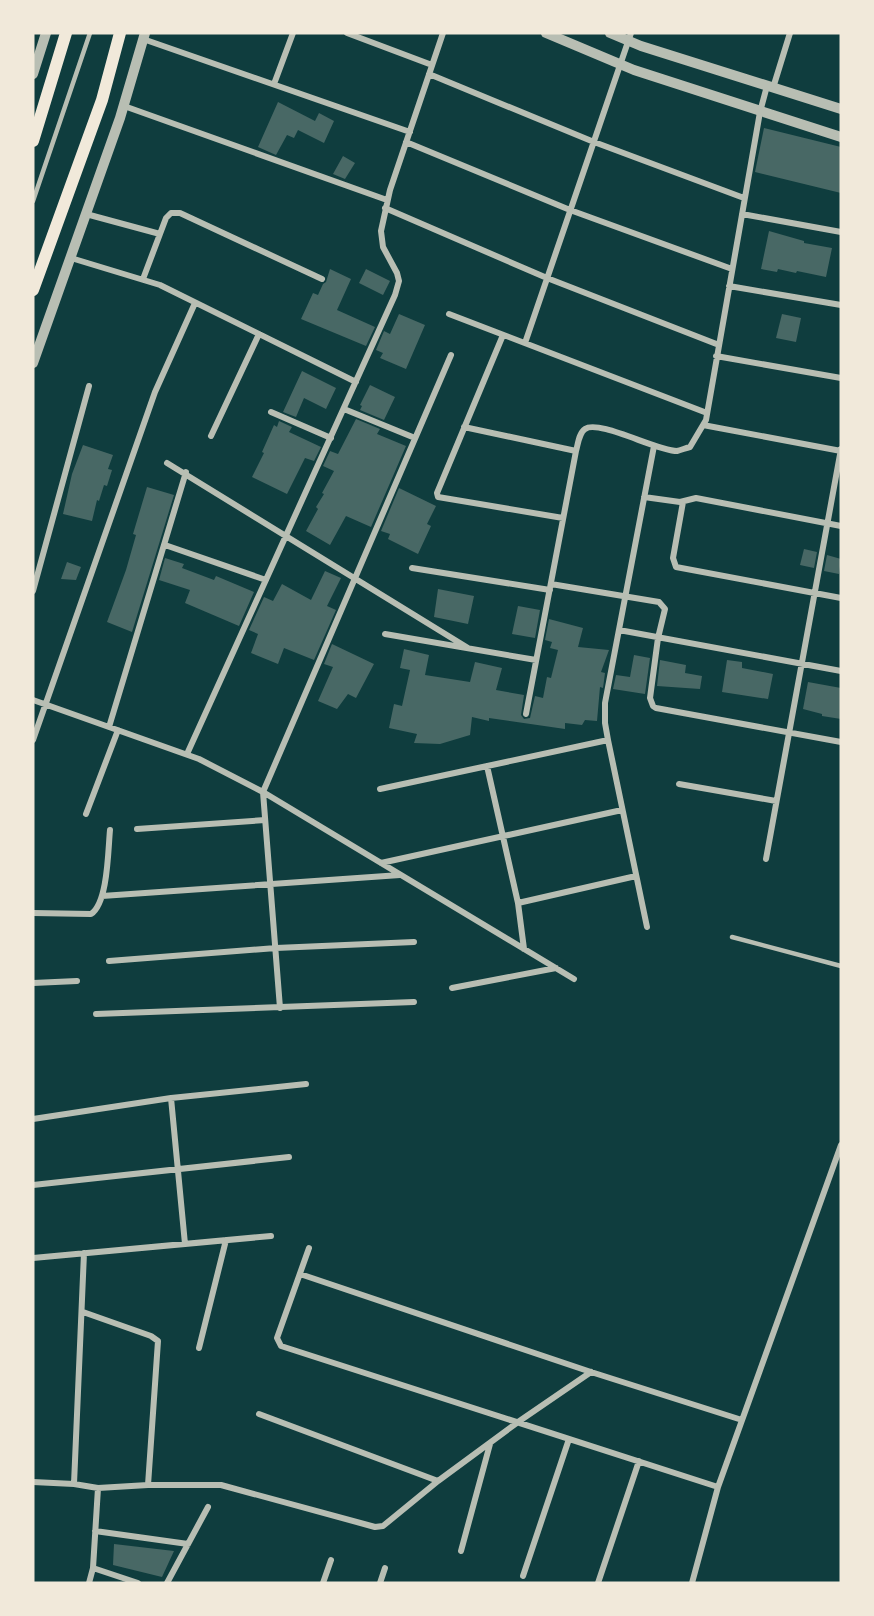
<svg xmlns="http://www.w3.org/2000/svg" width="874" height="1616" viewBox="0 0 874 1616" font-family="Manrope,sans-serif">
  <rect width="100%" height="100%" fill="#0f3d3e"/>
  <path fill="#486865" d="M 278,102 L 315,121 L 319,113 L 334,121 L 324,143 L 298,130 L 294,138 L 287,135 L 276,155 L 258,147 Z
    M 764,128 L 841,147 L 841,193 L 755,172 Z
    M 343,156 L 355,163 L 345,179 L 333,174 Z
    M 769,231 L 804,241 L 804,243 L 832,248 L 826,277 L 797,271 L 796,273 L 778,269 L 777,272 L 761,269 Z
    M 330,269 L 351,279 L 337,310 L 375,327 L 366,346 L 301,319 L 313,293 L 318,295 L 323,284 L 326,282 Z
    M 366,269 L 390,281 L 383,295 L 359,283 Z
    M 399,314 L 425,325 L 406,369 L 380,358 L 383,353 L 376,350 L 384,331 L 390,334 Z
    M 782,314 L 801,318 L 796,342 L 776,338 Z
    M 302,371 L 336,388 L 326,409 L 304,398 L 296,417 L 283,412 Z
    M 370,385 L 395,397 L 384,420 L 360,410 L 362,406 L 360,405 Z
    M 356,419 L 380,429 L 377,434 L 406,446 L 371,527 L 346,516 L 330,545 L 306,531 L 318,509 L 316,507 L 324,494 L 322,493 L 334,471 L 323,466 L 330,451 L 338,454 Z
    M 279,421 L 292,427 L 289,432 L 321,447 L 314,461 L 305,458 L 287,494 L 252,477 L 264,453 L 262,452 L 274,425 L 277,427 Z
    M 83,445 L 113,455 L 108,469 L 112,470 L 107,486 L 104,485 L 99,501 L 97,500 L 92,521 L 63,514 L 72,474 Z
    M 147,487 L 174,495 L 132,632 L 107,622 L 126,570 L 136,535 L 133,534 Z
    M 399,488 L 436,506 L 427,524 L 431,526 L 418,554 L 388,539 L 390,534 L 381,531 Z
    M 804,549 L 817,552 L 814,568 L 800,565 Z
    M 827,555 L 841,559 L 839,574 L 824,571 Z
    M 165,558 L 184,564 L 182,568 L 214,580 L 216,576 L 254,592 L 239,626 L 185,603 L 190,590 L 159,580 Z
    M 67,562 L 81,567 L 76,580 L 61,579 Z
    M 325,571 L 341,578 L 327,606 L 336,610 L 314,660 L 284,648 L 278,664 L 251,653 L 258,634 L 249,630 L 264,597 L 273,601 L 282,584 L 311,600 Z
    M 438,589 L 474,596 L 468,624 L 434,617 Z
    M 518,606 L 540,610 L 535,638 L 512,634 Z
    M 549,619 L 583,628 L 578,647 L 609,650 L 601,672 L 605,673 L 603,688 L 600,687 L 597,721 L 585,720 L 582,725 L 565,723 L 565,729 L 489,718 L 489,721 L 472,717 L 470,735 L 440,744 L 414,743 L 417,734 L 389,728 L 394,704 L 402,706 L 410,670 L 400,668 L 404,649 L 429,655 L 425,675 L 470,682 L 475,662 L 502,668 L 496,690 L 524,695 L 521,715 L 524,719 L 530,718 L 535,696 L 543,698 L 547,677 L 551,678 L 558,650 L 550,648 L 552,642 L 545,640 Z
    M 332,644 L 374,664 L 356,698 L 348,694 L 337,709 L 318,701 L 333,667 L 324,664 Z
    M 634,655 L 650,658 L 645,694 L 613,689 L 616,675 L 630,677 Z
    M 660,660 L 686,665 L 685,673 L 702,676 L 700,689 L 657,686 Z
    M 727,660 L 742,662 L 742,668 L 773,674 L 768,699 L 722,692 Z
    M 808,682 L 841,688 L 841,719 L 822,716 L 822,714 L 803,709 Z
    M 114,1544 L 174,1551 L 162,1577 L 113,1565 Z"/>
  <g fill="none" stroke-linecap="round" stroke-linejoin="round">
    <path stroke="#b8beb3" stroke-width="4.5" d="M 33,201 L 90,33
      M 732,937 L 841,966"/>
    <path stroke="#b8beb3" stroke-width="6" d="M 347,33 L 432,65
      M 143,39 L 410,132
      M 429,74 L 594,142 L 744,198
      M 274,84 L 293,33
      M 773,88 L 790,33
      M 124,106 L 387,200
      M 406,142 L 570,210 L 732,269
      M 385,208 L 547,278 L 719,345
      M 86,214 L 160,234
      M 742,214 L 841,232
      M 71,258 L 160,285 L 356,382
      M 143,279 L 166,218 L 171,213 L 180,213 L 322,279
      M 729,286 L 841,305
      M 449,314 L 707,413
      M 503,335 L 437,493 L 438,497 L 563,518
      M 525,343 L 631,33
      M 716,356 L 841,378
      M 344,409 L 415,438
      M 271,412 L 331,438
      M 703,425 L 841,451
      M 464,427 L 576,451
      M 211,436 L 259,334
      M 167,463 L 468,648
      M 644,497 L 680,502 L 696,498 L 841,526
      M 683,502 L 673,558 L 676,567 L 841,598
      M 165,545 L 266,580
      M 412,568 L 550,590
      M 551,584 L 659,602 L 665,609 L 658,638 L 650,698 L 653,706 L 656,708 L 841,742
      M 33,591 L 89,386
      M 619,630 L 841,671
      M 385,634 L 536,660
      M 33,700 L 199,759 L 263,792 L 574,979
      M 526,714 L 576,451 C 578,444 579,433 585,429 C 598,419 657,451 677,451 C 681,450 686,448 690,447 L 706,420 L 760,112 L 767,86
      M 109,727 L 186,472
      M 33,740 L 155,392 L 195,303
      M 187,754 L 395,295 L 399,281 L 397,273 L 383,247 L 381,231 L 390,190 L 443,33
      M 487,766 L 518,903 L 524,949
      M 679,784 L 776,801
      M 380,789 L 608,740
      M 86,814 L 118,730
      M 137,829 L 265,820
      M 766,859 L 841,449
      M 381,863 L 622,810
      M 102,896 L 400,875
      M 518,903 L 636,876
      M 33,913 L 91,914 C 108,903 108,850 110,830
      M 647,927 L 608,740 L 605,723 L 605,703 L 654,446
      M 109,961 L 276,948 L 414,942
      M 33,983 L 77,981
      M 452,988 L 556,968
      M 280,1008 L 263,792 L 451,355
      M 96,1014 L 414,1002
      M 171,1098 L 185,1244
      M 33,1119 L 171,1098 L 306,1084
      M 33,1185 L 289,1157
      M 309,1248 L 277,1338 L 281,1346 L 718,1487
      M 33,1258 L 271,1236
      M 300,1274 L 591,1372 L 742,1420
      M 83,1312 L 151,1336 L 158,1341 L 148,1485
      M 199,1348 L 226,1240
      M 259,1414 L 438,1481
      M 33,1482 L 74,1484 L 98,1488 L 93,1568 L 89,1583
      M 74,1484 L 84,1253
      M 98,1488 L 148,1485 L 221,1485 L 375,1527 L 383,1526 L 438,1481 L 518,1422 L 591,1372
      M 95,1531 L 188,1544
      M 461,1551 L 490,1444
      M 93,1568 L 138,1583
      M 523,1576 L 569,1439
      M 167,1583 L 208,1507
      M 323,1583 L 331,1560
      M 380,1583 L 385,1568
      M 598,1583 L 639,1461
      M 692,1583 L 718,1487 L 841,1145"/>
    <path stroke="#b8beb3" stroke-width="10" d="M 546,33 L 634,70 L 841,137
      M 610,33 L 641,46 L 841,109
      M 33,74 L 46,33
      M 33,363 L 120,118 L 145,33"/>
    <path stroke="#f1e9da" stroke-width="12" d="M 33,141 L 66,33
      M 33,290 L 102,100 L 120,33"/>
  </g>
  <rect width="874" height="1616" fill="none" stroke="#f1e9da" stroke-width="69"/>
</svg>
